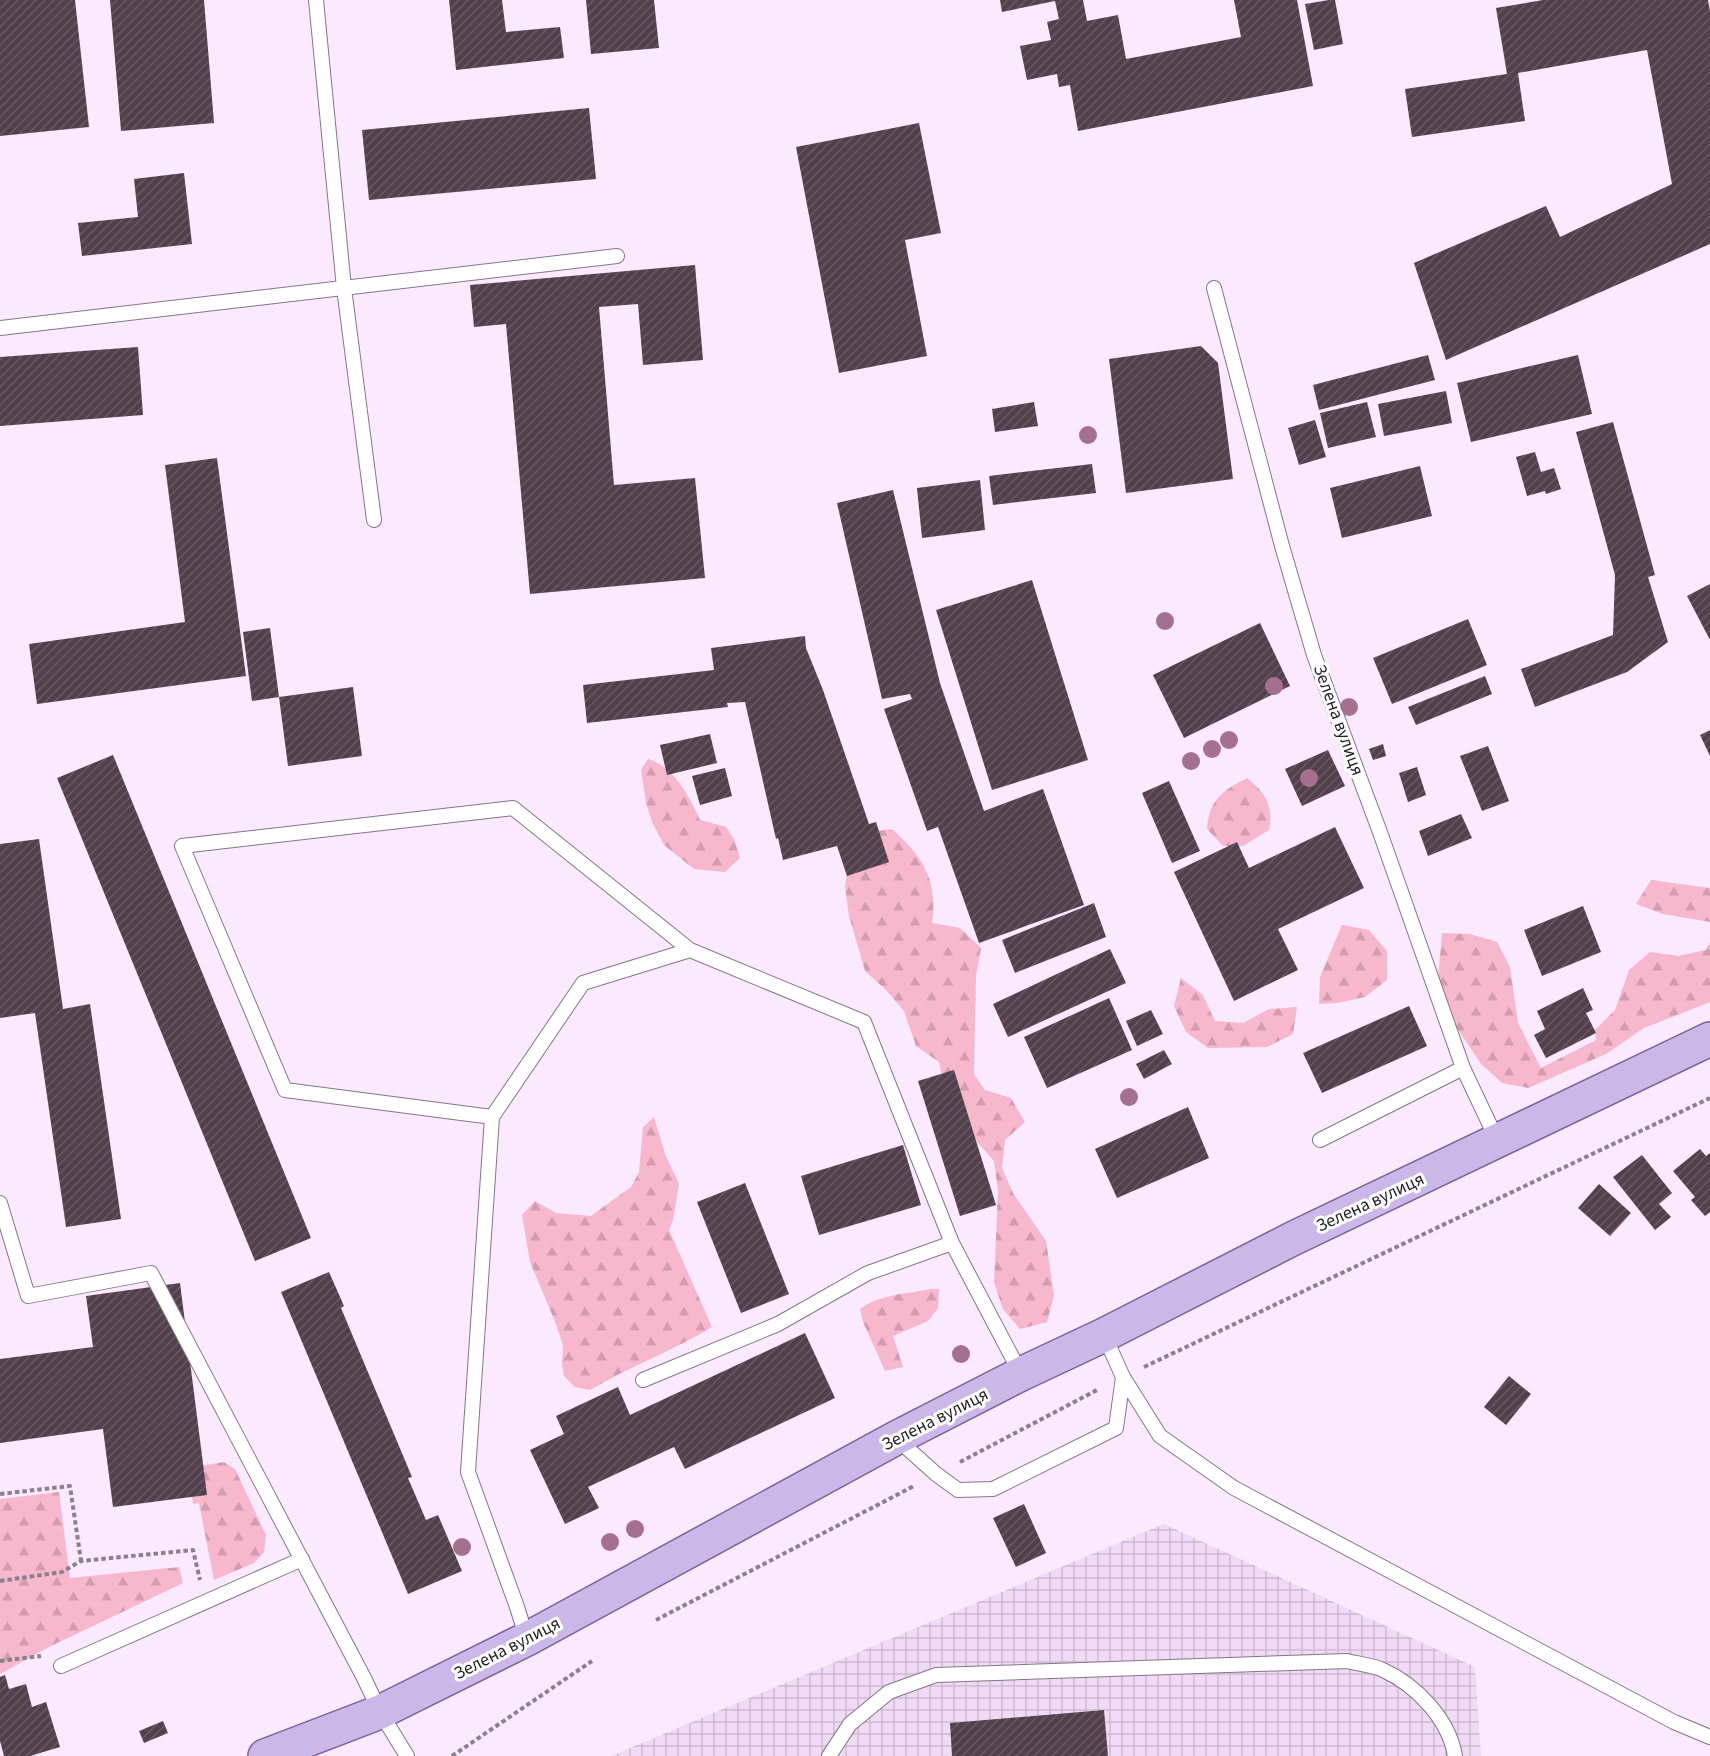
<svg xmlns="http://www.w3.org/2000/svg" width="1710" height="1756" viewBox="0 0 1710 1756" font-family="'Source Sans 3',sans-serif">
  <defs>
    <pattern id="industrial-grid" width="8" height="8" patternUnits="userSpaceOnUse" patternTransform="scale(1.5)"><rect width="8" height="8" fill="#f0daf6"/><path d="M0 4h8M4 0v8" fill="none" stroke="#cebbd3"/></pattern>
    <pattern id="forest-firs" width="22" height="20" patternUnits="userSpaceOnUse" patternTransform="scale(1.5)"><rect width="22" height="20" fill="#f7b7cc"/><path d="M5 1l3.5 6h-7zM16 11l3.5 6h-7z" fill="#d49daf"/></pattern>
    <pattern id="building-hatch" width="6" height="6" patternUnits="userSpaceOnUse" patternTransform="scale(1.5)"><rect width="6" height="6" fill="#53404d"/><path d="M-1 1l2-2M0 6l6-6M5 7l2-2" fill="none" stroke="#685964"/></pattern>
  </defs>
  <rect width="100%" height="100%" fill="#fbe9ff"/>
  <path fill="url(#industrial-grid)" d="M 1164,1524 L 1475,1667 L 1481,1756 L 611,1756 Z"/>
  <path fill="url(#forest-firs)" d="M 648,759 C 673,766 690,797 700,820 L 726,827 L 734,839 L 740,858 L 725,872 L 694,869 L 664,845 L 652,822 L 646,803 L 641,770 Z
    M 1247,778 C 1265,792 1274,807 1269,830 L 1243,846 L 1223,846 L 1207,829 C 1209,800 1222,791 1247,778 Z
    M 892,829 C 923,857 938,880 932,923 L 960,928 L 981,948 L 976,976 L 974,1074 L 985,1090 L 1011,1098 L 1025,1122 L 1005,1140 L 1002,1168 L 1013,1193 L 1046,1241 L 1054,1296 L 1047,1322 L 1020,1329 L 1003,1309 L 994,1282 L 998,1191 L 994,1161 L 955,1117 L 945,1090 L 939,1062 L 916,1046 L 904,1011 L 886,990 L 865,971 L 849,916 L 845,887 L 849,860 L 863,833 Z
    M 1651,880 L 1710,888 L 1710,922 L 1663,914 L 1636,904 Z
    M 1342,925 L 1369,930 L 1387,951 L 1387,980 L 1365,997 L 1337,1003 L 1319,1004 L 1320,977 Z
    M 1442,933 L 1470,934 L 1497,942 L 1510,967 L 1518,1023 L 1541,1068 L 1596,1040 L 1595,1030 L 1615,1010 L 1629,970 L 1650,952 L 1678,956 L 1706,950 L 1710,942 L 1710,1002 L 1644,1028 L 1606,1054 L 1528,1088 L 1502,1083 L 1481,1064 L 1449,1016 L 1437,991 Z
    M 1181,978 L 1203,995 L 1215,1021 L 1243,1023 L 1269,1009 L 1297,1007 L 1293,1034 L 1267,1047 L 1208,1048 L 1186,1032 L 1174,1006 Z
    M 654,1117 L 665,1154 L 679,1184 L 673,1220 L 669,1230 L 712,1327 C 672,1351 629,1367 590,1390 L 575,1387 L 564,1376 L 562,1363 L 563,1346 L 556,1324 L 530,1262 L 522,1215 L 535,1201 L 556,1213 L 591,1216 L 631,1187 L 639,1172 L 643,1127 Z
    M 930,1289 L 939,1289 L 938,1308 L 928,1321 L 893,1336 L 903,1367 L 885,1371 L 863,1322 L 860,1309 C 881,1294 906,1294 930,1289 Z
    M 224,1462 L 235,1469 L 266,1535 L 264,1552 L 254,1563 L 214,1580 L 199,1503 L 193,1504 L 188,1468 Z
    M 59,1492 L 70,1578 L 179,1567 L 183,1583 L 49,1647 L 0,1674 L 0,1499 Z"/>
  <path fill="url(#building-hatch)" d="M 0,0 L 75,0 L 89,127 L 0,136 Z
    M 110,0 L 204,0 L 214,123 L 121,131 Z
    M 449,0 L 502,0 L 506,32 L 560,27 L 564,58 L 456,70 Z
    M 586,0 L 654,0 L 659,48 L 591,54 Z
    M 1000,0 L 1083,0 L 1087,21 L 1118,15 L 1126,59 L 1241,37 L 1234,0 L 1297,0 L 1313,86 L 1078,131 L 1070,85 L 1059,87 L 1057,74 L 1027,80 L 1020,46 L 1051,40 L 1047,22 L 1059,19 L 1055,1 L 1002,12 Z
    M 1329,0 L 1335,0 L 1343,44 L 1314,50 L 1305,4 Z
    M 1543,0 L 1708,0 L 1710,11 L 1710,244 L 1446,360 L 1414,263 L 1546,206 L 1560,237 L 1672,184 L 1647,50 L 1518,73 L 1525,121 L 1412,137 L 1405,89 L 1507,74 L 1496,8 Z
    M 589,108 L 596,179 L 369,200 L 362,130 Z
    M 919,123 L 941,233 L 905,240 L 927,356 L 839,373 L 796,147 Z
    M 184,173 L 192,244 L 82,256 L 78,223 L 138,217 L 134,179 Z
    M 695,265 L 703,360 L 643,365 L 638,304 L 599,307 L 614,485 L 695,478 L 705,578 L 530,594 L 506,324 L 474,327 L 470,285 Z
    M 1201,346 L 1218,363 L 1233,479 L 1126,493 L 1109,359 Z
    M 138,347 L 143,415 L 0,426 L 0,357 Z
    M 1428,355 L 1435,380 L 1319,410 L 1313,385 Z
    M 1578,355 L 1592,414 L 1471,442 L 1457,383 Z
    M 1446,391 L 1452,423 L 1384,436 L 1378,404 Z
    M 1034,402 L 1038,426 L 995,432 L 992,409 Z
    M 1367,402 L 1376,437 L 1328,448 L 1320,413 Z
    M 1315,420 L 1326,457 L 1299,465 L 1288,428 Z
    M 1613,422 L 1655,575 L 1648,577 L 1668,642 L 1627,672 L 1535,707 L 1521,669 L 1613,635 L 1615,575 L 1576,432 Z
    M 1535,452 L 1541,472 L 1554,468 L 1561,489 L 1546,494 L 1545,491 L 1527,496 L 1516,457 Z
    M 217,458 L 246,676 L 37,704 L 29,644 L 185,622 L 165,465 Z
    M 1092,464 L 1096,493 L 993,505 L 989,476 Z
    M 1420,466 L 1432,516 L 1342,538 L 1330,488 Z
    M 980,480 L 985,530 L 922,538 L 917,488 Z
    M 893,490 L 940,683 L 984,811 L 1043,789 L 1084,905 L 979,943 L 938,827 L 927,831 L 884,709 L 912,699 L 910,694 L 882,699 L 837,503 Z
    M 1032,580 L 1088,760 L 992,790 L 936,610 Z
    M 1710,584 L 1710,640 L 1687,596 Z
    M 1468,619 L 1487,665 L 1392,704 L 1373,658 Z
    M 1260,623 L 1290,686 L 1184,738 L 1153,675 Z
    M 270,628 L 279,697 L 252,701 L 243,632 Z
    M 805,636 L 806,648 L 823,690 L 869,824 L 876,822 L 889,862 L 847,876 L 837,846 L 783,860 L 778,838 L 776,839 L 745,702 L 727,703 L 728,707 L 587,723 L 583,685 L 714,670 L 711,648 Z
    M 1485,676 L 1492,694 L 1416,725 L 1408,707 Z
    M 353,687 L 362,756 L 288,766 L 279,697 Z
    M 1710,730 L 1710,756 L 1700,735 Z
    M 710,734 L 717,763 L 667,775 L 660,745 Z
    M 1383,744 L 1386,756 L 1373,760 L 1369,749 Z
    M 1488,746 L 1509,801 L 1482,811 L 1460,756 Z
    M 1328,750 L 1345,786 L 1302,806 L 1285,769 Z
    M 113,755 L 311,1238 L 255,1261 L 57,778 Z
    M 1417,767 L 1426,795 L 1408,802 L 1399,773 Z
    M 725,768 L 732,796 L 700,805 L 692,776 Z
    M 1169,781 L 1200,851 L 1172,863 L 1142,793 Z
    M 1461,814 L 1472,838 L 1428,856 L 1419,831 Z
    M 1335,827 L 1364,888 L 1278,929 L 1298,970 L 1234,1001 L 1174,872 L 1237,842 L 1249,868 Z
    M 39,839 L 63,1009 L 90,1004 L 121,1219 L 66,1227 L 35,1013 L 0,1018 L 0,844 Z
    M 1094,903 L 1106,937 L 1015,973 L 1002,940 Z
    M 1583,906 L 1601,952 L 1542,976 L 1524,930 Z
    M 1110,949 L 1126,983 L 1008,1037 L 993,1004 Z
    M 1583,988 L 1593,1010 L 1586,1013 L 1596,1033 L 1546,1058 L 1534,1035 L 1545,1029 L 1537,1011 Z
    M 1109,998 L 1132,1050 L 1047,1088 L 1024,1037 Z
    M 1409,1006 L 1427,1046 L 1322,1093 L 1303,1053 Z
    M 1151,1010 L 1163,1034 L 1137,1046 L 1126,1021 Z
    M 1164,1050 L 1172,1064 L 1144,1079 L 1136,1064 Z
    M 954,1070 L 996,1205 L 960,1216 L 918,1081 Z
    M 1188,1107 L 1209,1158 L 1117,1198 L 1095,1149 Z
    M 903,1145 L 921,1205 L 819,1235 L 801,1176 Z
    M 1700,1149 L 1706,1156 L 1710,1153 L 1710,1212 L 1705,1216 L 1691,1200 L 1695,1197 L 1673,1171 Z
    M 1642,1155 L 1672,1193 L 1659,1204 L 1671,1217 L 1655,1230 L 1613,1177 Z
    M 745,1183 L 789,1294 L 741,1313 L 697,1202 Z
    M 1599,1184 L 1631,1213 L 1610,1236 L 1578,1208 Z
    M 329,1272 L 344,1306 L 341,1308 L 412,1477 L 408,1478 L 426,1520 L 438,1515 L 462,1571 L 408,1594 L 281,1292 Z
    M 180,1283 L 207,1495 L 113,1507 L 103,1429 L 0,1443 L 0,1359 L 93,1347 L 86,1296 Z
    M 805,1333 L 835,1398 L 685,1469 L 674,1447 L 588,1487 L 599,1508 L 565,1524 L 530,1450 L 564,1434 L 556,1416 L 618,1387 L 630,1415 Z
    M 1509,1376 L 1531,1394 L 1506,1425 L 1484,1407 Z
    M 1024,1504 L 1046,1553 L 1016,1567 L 993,1518 Z
    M 5,1675 L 9,1689 L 26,1684 L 32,1707 L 46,1702 L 60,1747 L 30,1756 L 4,1756 L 0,1741 L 0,1677 Z
    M 1104,1710 L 1108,1756 L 952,1756 L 950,1723 Z
    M 163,1721 L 168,1733 L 144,1743 L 139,1731 Z"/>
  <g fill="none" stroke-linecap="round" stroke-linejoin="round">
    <defs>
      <path id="lane" d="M 316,0 L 344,288 L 374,520
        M 1214,288 L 1282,546 L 1314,655 L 1381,835 L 1463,1068 L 1497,1140
        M 0,328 L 617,256
        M 492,1117 L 285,1090 L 182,846 L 513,808 L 690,950
        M 1320,1140 L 1463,1068
        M 0,1203 L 28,1296 L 151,1273 L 364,1678 L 380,1712 L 407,1756
        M 1104,1335 L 1123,1377 L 1160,1436 L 1234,1488 L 1674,1722 L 1710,1737
        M 643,1380 L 778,1324 L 868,1273 L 952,1243
        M 896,1438 L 936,1474 L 958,1490 L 993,1489 L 1116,1428 L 1123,1377
        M 527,1639 L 517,1607 L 468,1472 L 492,1117 L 583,983 L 690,950 L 864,1022 L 952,1243 L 1021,1374
        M 61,1666 L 302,1559
        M 829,1756 L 850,1724 L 889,1692 L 936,1675 L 1347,1661 C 1358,1664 1372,1665 1383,1670 C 1416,1685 1449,1719 1455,1756"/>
      <path id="primary" d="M 265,1756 L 380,1712 L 527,1639 L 896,1438 L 1021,1374 L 1104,1335 L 1294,1238 L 1710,1039"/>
    </defs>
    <use href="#lane" stroke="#857588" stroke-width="16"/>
    <use href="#primary" stroke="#79639b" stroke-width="36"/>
    <path stroke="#8b808e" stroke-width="4" stroke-dasharray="4.5 3" stroke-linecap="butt" d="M 1144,1367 L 1710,1098
      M 960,1462 L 1097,1390
      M 0,1494 L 70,1486 L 81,1561
      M 0,1581 L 62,1572 L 81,1561 L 193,1550 L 200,1580
      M 656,1620 L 914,1486
      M 0,1661 L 41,1656
      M 452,1756 L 592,1661"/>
    <use href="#lane" stroke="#fff" stroke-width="14"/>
    <use href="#primary" stroke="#cab8e9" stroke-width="33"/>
  </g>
  <g fill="#a56f8f">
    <circle cx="1088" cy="435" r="9"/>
    <circle cx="1165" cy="621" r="9"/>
    <circle cx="1274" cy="686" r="9"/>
    <circle cx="1349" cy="707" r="9"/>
    <circle cx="1229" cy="740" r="9"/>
    <circle cx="1212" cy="749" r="9"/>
    <circle cx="1191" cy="761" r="9"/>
    <circle cx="1309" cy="778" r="9"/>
    <circle cx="1129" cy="1097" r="9"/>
    <circle cx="961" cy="1354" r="9"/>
    <circle cx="635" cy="1529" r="9"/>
    <circle cx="610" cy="1542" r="9"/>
    <circle cx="462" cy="1547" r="9"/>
  </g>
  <g text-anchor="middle" stroke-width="6" stroke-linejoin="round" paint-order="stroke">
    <g font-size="18" fill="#241e25" stroke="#fff">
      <text transform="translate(1339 720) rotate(70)" y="6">Зелена вулиця</text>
      <text transform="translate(1370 1202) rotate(-25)" y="6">Зелена вулиця</text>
      <text transform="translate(935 1419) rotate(-27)" y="6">Зелена вулиця</text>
      <text transform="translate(507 1648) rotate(-27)" y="6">Зелена вулиця</text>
    </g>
  </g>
</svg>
